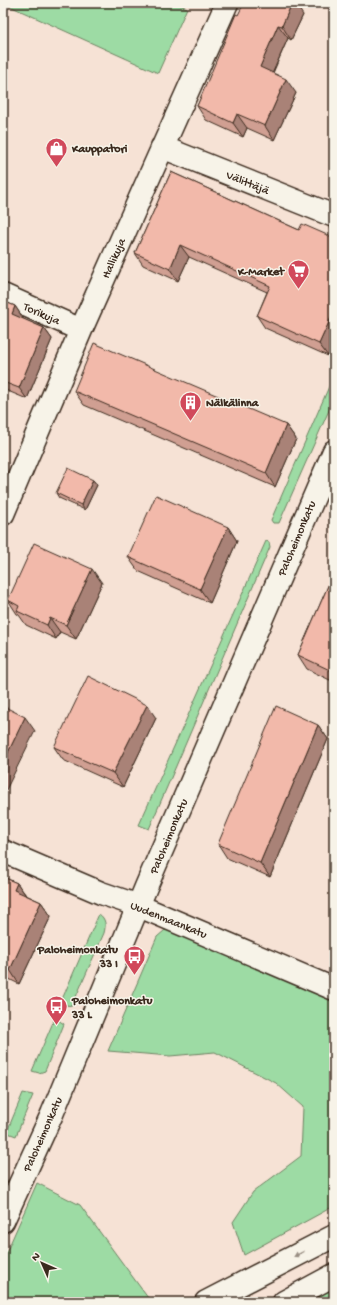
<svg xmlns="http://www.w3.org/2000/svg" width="337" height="1305" viewBox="0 0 337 1305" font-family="'Gochi Hand',sans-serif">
  <rect width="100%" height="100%" fill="#f6e2d5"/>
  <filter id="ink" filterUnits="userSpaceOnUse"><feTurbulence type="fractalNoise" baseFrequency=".025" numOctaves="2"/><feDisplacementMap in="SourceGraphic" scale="8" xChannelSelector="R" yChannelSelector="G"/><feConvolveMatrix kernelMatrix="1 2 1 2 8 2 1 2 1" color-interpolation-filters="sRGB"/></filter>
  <g filter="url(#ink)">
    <path fill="#9ddba4" stroke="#6c8261" d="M 3,3 L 176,3 L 187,8 L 158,73 Z
      M 334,375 L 334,399 L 279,523 L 273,523 L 271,520 Z
      M 266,541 L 269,542 L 270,547 L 149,829 L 139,825 Z
      M 99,914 C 106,919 106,925 104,933 L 72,1006 L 60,1004 Z
      M 173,929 L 334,999 L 334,1206 L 244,1255 L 233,1222 L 253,1192 L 301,1156 L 303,1107 L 276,1083 L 215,1052 L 170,1056 L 108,1051 L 157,937 L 165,930 Z
      M 54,1020 L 58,1020 L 64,1024 L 45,1071 L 39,1073 L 32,1071 Z
      M 23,1093 L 33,1095 L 16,1136 L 8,1133 L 8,1129 Z
      M 37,1183 L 80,1205 L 151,1302 L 3,1302 L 3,1260 Z
      M 334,1286 L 334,1302 L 305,1302 Z"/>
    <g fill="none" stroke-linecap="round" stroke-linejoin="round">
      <defs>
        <path id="minor" d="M 162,147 L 334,216
          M 3,295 L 81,330
          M 3,514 L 81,330 L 227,3
          M 3,851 L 101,893 L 139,906 L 334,989
          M 3,1221 L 52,1114 L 146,887 L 334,451
          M 206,1302 L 334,1236
          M 284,1302 L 334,1275"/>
      </defs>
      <use href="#minor" stroke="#3b2a1e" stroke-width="25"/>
      <use href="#minor" stroke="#f7f3e8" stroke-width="22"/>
    </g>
    <path fill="#d09f92" stroke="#3b2a1e" d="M 238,15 L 303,15 L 291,40 L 288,38 L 273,73 L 296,93 L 274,140 L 247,128 L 243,137 L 206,120 L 197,106 Z
      M 171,172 L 299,230 L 328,356 L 265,328 L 257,316 L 267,292 L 189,257 L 178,281 L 143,265 L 135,253 Z
      M 3,301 L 15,306 L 23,318 L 23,319 L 44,328 L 52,339 L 27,399 L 3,389 Z
      M 74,391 L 286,425 L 296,439 L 275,487 L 84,405 Z
      M 93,480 L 97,485 L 85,510 L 59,498 L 56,493 Z
      M 228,527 L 237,541 L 210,603 L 138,571 L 128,557 Z
      M 334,572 L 334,682 L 307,669 L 298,655 Z
      M 102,583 L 76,639 L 60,632 L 56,639 L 26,625 L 19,615 L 17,614 L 8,600 Z
      M 156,718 L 123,787 L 63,760 L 54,747 Z
      M 318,725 L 328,739 L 270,877 L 227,858 L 218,844 Z
      M 3,877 L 17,883 L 26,895 L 41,902 L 51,916 L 19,984 L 3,976 Z"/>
    <path fill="#a98277" stroke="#3b2a1e" d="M 292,3 L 295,3 L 303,15 L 291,40 L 282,26 Z
      M 278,25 L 288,38 L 269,81 L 260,67 Z
      M 286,79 L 296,93 L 274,140 L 265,126 Z
      M 237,114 L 247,128 L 243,137 L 233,123 Z
      M 180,245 L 189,257 L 178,281 L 170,269 Z
      M 15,306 L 23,318 L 20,325 L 12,314 Z
      M 334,311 L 334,342 L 328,356 L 319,344 Z
      M 44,328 L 52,339 L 27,399 L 19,388 Z
      M 286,425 L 296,439 L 275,487 L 266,473 Z
      M 93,480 L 97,485 L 85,510 L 81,505 Z
      M 228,527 L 237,541 L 210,603 L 200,589 Z
      M 92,569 L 102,583 L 76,639 L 66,625 Z
      M 50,618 L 60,632 L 56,639 L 47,625 Z
      M 147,705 L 156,718 L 123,787 L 113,773 Z
      M 25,717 L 35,731 L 3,796 L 3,763 Z
      M 318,725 L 328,739 L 270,877 L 260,863 Z
      M 17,883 L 27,897 L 14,890 Z
      M 41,902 L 51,916 L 19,984 L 10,970 Z"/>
    <path fill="#f2b9aa" stroke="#3b2a1e" d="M 244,3 L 292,3 L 282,26 L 278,25 L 260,67 L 286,79 L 265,126 L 237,114 L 233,123 L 197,106 L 236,14 L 238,15 Z
      M 171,172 L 299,230 L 302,224 L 334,238 L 334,311 L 319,344 L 257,316 L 270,286 L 180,245 L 170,269 L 135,253 Z
      M 3,301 L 15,306 L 12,314 L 44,328 L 19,388 L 3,382 Z
      M 94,343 L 286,425 L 266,473 L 74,391 Z
      M 68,468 L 93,480 L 81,505 L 56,493 Z
      M 156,495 L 228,527 L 200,589 L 128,557 Z
      M 34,543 L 92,569 L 66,625 L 50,618 L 47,625 L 17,611 L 19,606 L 8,600 Z
      M 334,572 L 334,672 L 298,655 Z
      M 88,676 L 147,705 L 113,773 L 54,747 Z
      M 3,706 L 25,717 L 3,763 Z
      M 276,706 L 318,725 L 260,863 L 218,844 Z
      M 3,877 L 17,883 L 14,890 L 41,902 L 10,970 L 3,967 Z"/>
    <defs><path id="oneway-solid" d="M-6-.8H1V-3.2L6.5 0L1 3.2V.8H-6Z"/></defs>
    <use fill="#998e83" href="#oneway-solid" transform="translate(299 1254) rotate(153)"/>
  </g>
  <defs>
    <symbol id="shop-pin" viewBox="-11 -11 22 30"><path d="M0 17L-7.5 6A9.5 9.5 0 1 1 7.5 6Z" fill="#d1495b" stroke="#f7f3e8"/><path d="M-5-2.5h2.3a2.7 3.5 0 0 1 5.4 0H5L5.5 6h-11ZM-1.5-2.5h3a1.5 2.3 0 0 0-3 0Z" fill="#fff"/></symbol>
    <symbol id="supermarket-pin" viewBox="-11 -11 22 30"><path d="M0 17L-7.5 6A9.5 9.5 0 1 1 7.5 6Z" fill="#d1495b" stroke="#f7f3e8"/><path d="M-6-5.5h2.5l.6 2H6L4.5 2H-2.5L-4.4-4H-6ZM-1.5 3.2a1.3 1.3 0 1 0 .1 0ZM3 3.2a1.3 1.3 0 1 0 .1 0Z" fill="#fff"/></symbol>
    <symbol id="building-pin" viewBox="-11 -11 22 30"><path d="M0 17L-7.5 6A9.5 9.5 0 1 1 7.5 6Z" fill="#d1495b" stroke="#f7f3e8"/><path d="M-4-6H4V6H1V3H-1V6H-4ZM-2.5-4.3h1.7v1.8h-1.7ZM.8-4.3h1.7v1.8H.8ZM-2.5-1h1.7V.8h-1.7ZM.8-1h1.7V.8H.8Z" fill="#fff"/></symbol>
    <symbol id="bus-pin" viewBox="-11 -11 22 30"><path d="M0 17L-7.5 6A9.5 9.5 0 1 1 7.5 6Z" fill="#d1495b" stroke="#f7f3e8"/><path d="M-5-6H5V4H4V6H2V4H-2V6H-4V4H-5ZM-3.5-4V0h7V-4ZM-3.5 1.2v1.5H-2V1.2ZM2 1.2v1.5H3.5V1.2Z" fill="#fff"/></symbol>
  </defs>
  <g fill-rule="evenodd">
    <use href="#shop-pin" x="44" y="136" width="25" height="34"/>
    <use href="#supermarket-pin" x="286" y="258" width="25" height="34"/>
    <use href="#building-pin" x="178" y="390" width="25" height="34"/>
    <use href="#bus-pin" x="122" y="944" width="25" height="34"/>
    <use href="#bus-pin" x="44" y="994" width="25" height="34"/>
  </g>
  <g text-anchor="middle" stroke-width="3" stroke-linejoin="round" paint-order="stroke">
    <g font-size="12" font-weight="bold" fill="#3b2a1e" stroke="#f7f3e8" text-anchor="start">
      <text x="72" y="152">Kauppatori</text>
      <text x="284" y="275" text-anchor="end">K-Market</text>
      <text x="206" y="406">Nälkälinna</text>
      <text x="118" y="953" text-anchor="end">Paloheimonkatu<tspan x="118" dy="14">33 I</tspan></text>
      <text x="72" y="1004">Paloheimonkatu<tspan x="72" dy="14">33 L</tspan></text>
    </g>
    <g font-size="12" fill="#3b2a1e" stroke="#f7f3e8">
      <text transform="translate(248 182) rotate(22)" y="4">Välittäjä</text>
      <text transform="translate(113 258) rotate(-66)" y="4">Hallikuja</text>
      <text transform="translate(42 313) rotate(24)" y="4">Torikuja</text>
      <text transform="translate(296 538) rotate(-67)" y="4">Paloheimonkatu</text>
      <text transform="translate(168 836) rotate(-67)" y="4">Paloheimonkatu</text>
      <text transform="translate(169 919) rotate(22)" y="4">Uudenmaankatu</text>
      <text transform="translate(42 1134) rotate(-66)" y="4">Paloheimonkatu</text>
    </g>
  </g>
  <rect width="337" height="1305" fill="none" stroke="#f7f3e8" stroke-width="16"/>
  <rect x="8" y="8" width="321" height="1289" fill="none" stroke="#3b2a1e" stroke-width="1.5" filter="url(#ink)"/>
  <g transform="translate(42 1263) rotate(315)" stroke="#f7f3e8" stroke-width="3" paint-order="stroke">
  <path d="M0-3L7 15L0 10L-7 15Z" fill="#3b2a1e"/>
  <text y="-6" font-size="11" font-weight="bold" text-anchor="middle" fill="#3b2a1e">N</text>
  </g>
</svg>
